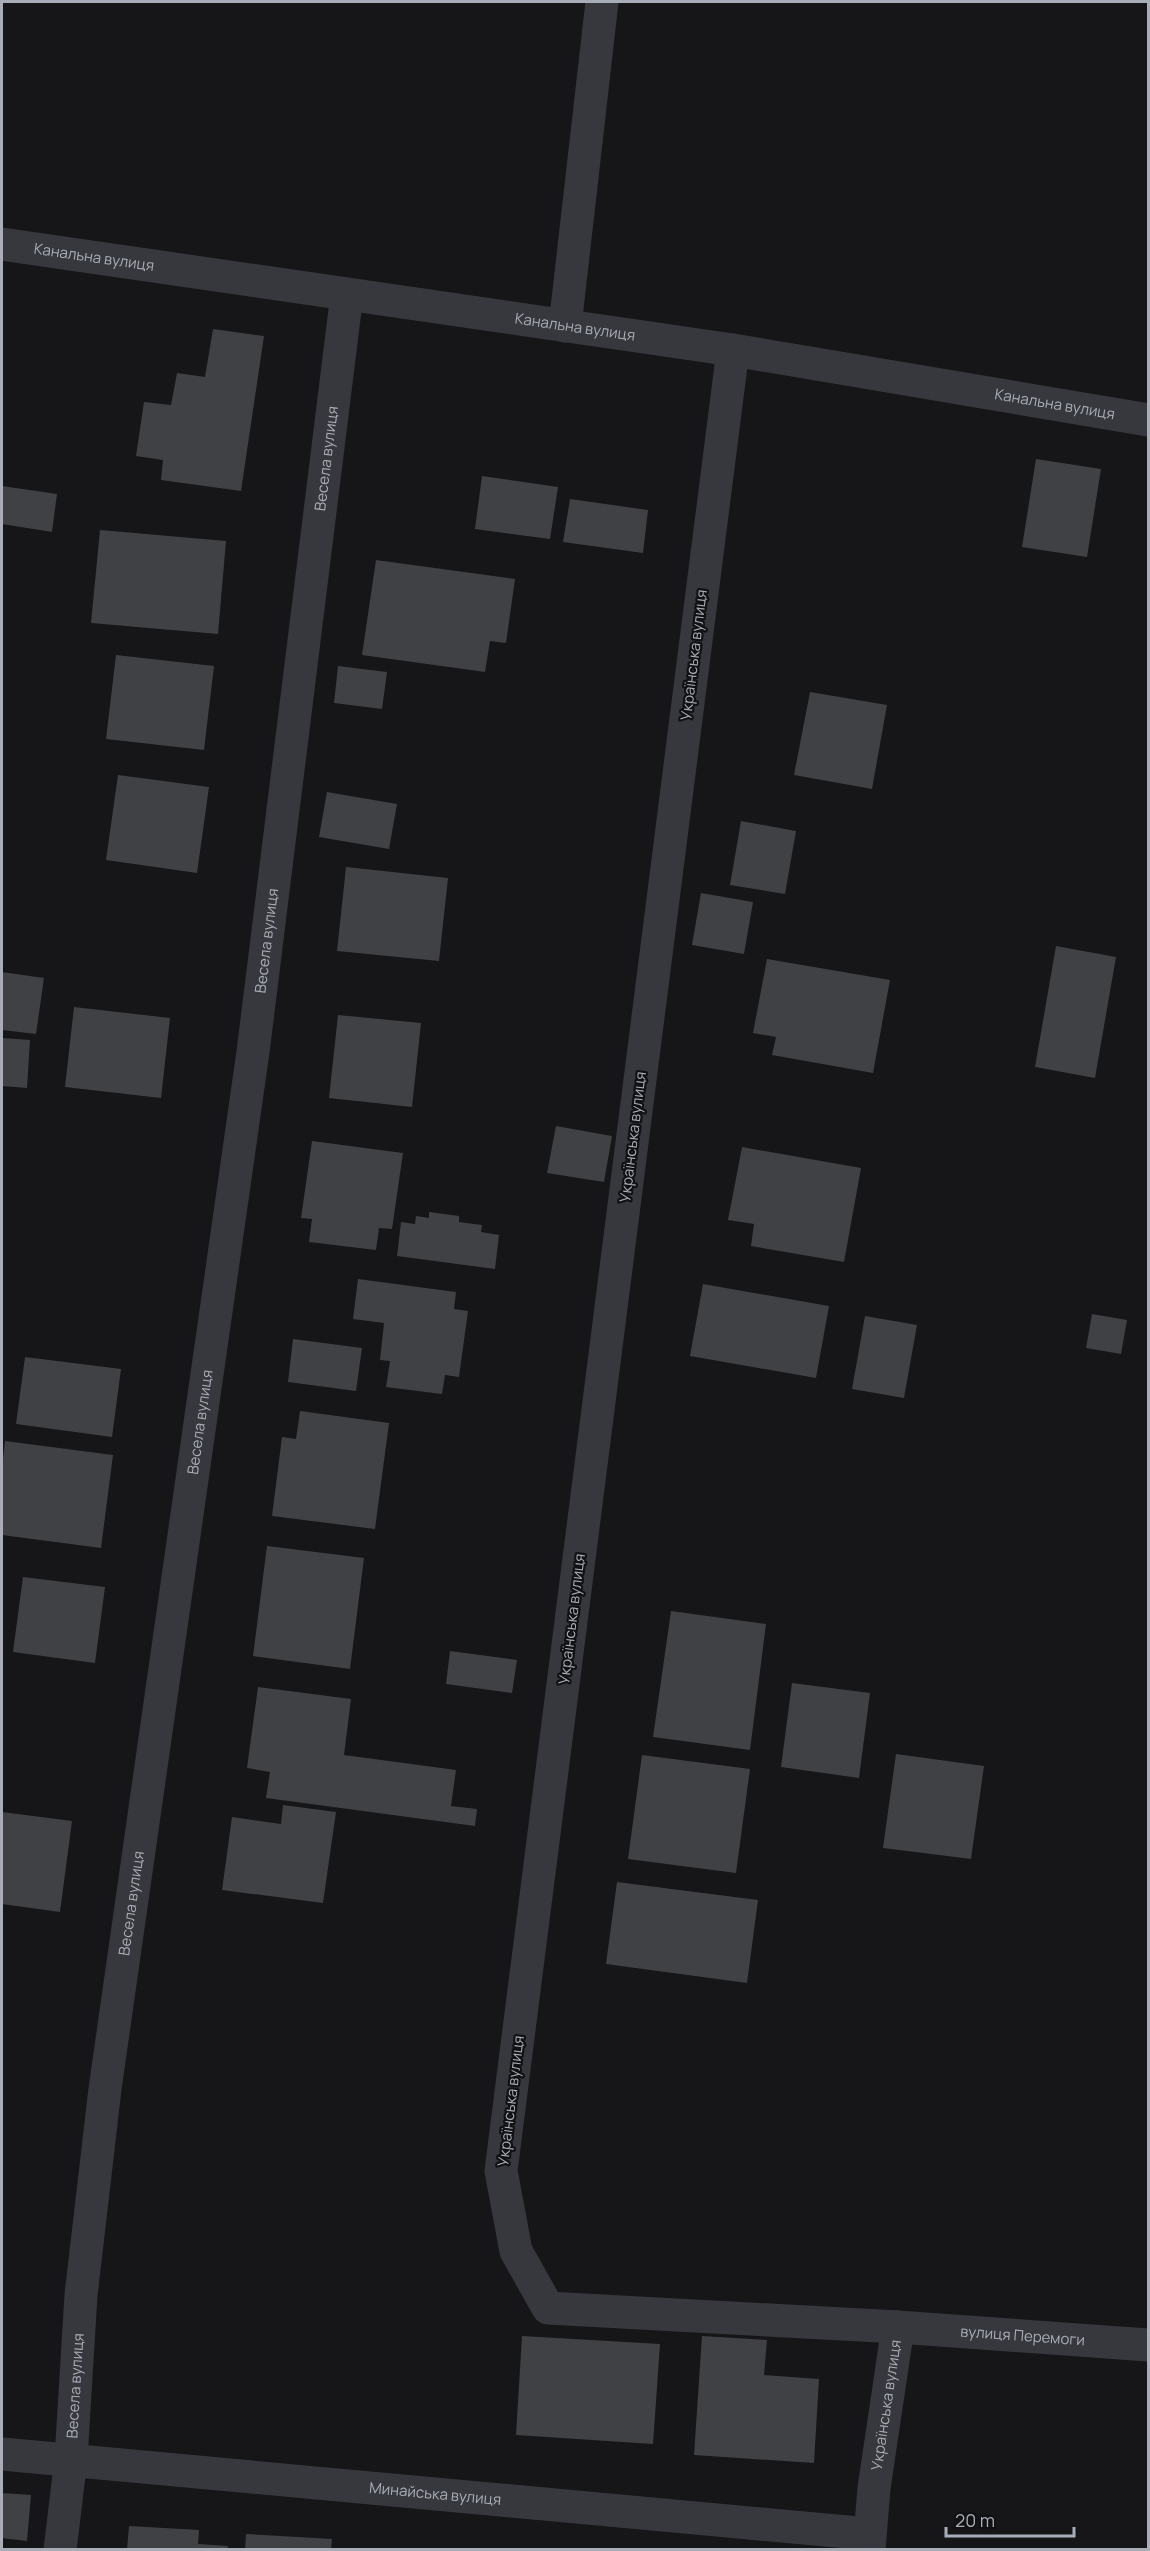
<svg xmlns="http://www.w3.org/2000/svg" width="1150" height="2551" viewBox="0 0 1150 2551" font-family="Manrope,sans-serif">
  <rect width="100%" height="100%" fill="#161618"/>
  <path fill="#404145" d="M 213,329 L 264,336 L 241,491 L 161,480 L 163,460 L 136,456 L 144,402 L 171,405 L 177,373 L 205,377 Z
    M 1036,459 L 1101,469 L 1087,557 L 1022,547 Z
    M 482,476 L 558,487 L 550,539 L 475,529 Z
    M 2,486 L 57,494 L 52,532 L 2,524 Z
    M 570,499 L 648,510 L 643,553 L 563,542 Z
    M 100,530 L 226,541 L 218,634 L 91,623 Z
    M 376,560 L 515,579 L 506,643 L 490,641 L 485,672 L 362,655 Z
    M 116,655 L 214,666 L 204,750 L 106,739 Z
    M 338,666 L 387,672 L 382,709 L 334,703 Z
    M 810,692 L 887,705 L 872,789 L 794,775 Z
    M 118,775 L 209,787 L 197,873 L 106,860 Z
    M 327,792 L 397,804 L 389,849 L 319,837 Z
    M 741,821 L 796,831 L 785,894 L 730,885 Z
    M 346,867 L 448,878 L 439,961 L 337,951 Z
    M 701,893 L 753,902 L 744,954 L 692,945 Z
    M 1056,946 L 1116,957 L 1095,1078 L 1035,1067 Z
    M 767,959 L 890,980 L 873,1073 L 772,1055 L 776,1037 L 753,1033 Z
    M 2,972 L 44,978 L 36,1034 L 2,1030 Z
    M 74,1007 L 170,1018 L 161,1098 L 65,1087 Z
    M 338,1015 L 421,1023 L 412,1107 L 329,1098 Z
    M 2,1038 L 30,1040 L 27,1088 L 2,1086 Z
    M 556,1126 L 612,1136 L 604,1182 L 547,1173 Z
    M 312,1141 L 403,1153 L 392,1229 L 379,1228 L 376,1250 L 309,1242 L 312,1219 L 301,1218 Z
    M 742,1147 L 861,1168 L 844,1262 L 751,1246 L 754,1224 L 728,1220 Z
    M 429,1212 L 459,1216 L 459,1222 L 482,1225 L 481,1232 L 499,1235 L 495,1269 L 397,1256 L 401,1222 L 415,1224 L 416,1216 L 429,1218 Z
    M 358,1279 L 456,1292 L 454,1309 L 468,1311 L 459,1377 L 445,1375 L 442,1394 L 386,1387 L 390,1361 L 380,1360 L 384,1323 L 353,1319 Z
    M 703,1284 L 829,1306 L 816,1378 L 690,1356 Z
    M 1092,1314 L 1127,1320 L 1121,1354 L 1086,1348 Z
    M 865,1316 L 917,1325 L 904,1398 L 852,1389 Z
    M 293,1339 L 362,1348 L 356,1391 L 288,1382 Z
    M 25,1357 L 121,1369 L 112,1437 L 16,1424 Z
    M 300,1411 L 389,1423 L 375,1529 L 272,1516 L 282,1437 L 296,1439 Z
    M 5,1441 L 113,1455 L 101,1548 L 2,1535 L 2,1467 Z
    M 267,1546 L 364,1558 L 350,1669 L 253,1656 Z
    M 23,1577 L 105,1587 L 95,1663 L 13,1652 Z
    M 671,1611 L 766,1624 L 750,1750 L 653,1737 Z
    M 450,1651 L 517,1660 L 512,1693 L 446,1684 Z
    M 792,1683 L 870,1693 L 859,1778 L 781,1767 Z
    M 258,1687 L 351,1699 L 344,1755 L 456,1770 L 451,1806 L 477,1809 L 475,1826 L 266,1798 L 270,1772 L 247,1768 Z
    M 896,1754 L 984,1766 L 971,1859 L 883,1848 Z
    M 642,1755 L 750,1769 L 736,1873 L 628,1859 Z
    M 283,1805 L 336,1812 L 323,1903 L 222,1890 L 232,1817 L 281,1824 Z
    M 2,1812 L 72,1821 L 60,1912 L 2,1904 Z
    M 617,1882 L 758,1900 L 747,1983 L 606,1964 Z
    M 522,2336 L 660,2344 L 653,2444 L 516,2435 Z
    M 702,2336 L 767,2340 L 764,2375 L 819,2379 L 814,2463 L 694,2455 Z
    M 2,2493 L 31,2495 L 27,2541 L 2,2538 Z
    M 129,2526 L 199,2530 L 198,2544 L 228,2546 L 227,2550 L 127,2550 Z
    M 246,2534 L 332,2539 L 331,2550 L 245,2550 Z"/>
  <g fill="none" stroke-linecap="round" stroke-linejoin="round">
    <g stroke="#37383d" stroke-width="33">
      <path id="s1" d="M 2,244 L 733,350 L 1148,420"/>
      <path d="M 565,326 L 602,2"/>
      <path id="s2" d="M 733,350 L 501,2171 L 516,2251 L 548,2308 L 898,2327 L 1148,2345"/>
      <path id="s3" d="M 2,2454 L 869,2534"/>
      <path id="s4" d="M 60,2550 L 71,2459 L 81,2295 L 105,2089 L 253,1052 L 347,294"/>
      <path id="s5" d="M 869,2550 L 874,2488 L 898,2327"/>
    </g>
  </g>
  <g text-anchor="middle" stroke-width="4.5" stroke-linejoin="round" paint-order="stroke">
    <g font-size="15" fill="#a8adb8" stroke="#111113">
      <text dy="5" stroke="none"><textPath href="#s1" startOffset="93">Канальна вулиця</textPath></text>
      <text dy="5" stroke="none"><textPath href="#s1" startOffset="579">Канальна вулиця</textPath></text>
      <text dy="5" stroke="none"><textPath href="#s1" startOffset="1065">Канальна вулиця</textPath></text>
      <text dy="5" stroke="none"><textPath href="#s4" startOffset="2109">Весела вулиця</textPath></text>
      <text transform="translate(694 655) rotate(-83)" y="5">Українська вулиця</text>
      <text dy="5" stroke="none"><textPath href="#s4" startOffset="1623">Весела вулиця</textPath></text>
      <text transform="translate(633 1137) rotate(-83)" y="5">Українська вулиця</text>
      <text dy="5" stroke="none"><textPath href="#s4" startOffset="1137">Весела вулиця</textPath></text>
      <text transform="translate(572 1619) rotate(-83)" y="5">Українська вулиця</text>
      <text dy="5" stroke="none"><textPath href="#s4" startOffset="651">Весела вулиця</textPath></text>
      <text transform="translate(511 2101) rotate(-83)" y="5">Українська вулиця</text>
      <text dy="5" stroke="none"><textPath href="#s2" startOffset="2458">вулиця Перемоги</textPath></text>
      <text dy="5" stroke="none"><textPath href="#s4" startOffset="165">Весела вулиця</textPath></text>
      <text dy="5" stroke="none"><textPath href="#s5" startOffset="146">Українська вулиця</textPath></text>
      <text dy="5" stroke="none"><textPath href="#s3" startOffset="435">Минайська вулиця</textPath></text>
    </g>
  </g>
  <rect width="1150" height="2551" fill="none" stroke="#a8adb8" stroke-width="6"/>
  <path d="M946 2527v9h128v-9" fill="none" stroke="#a8adb8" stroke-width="3"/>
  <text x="955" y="2527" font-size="18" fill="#a8adb8" stroke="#111113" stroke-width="4.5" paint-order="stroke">20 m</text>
</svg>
